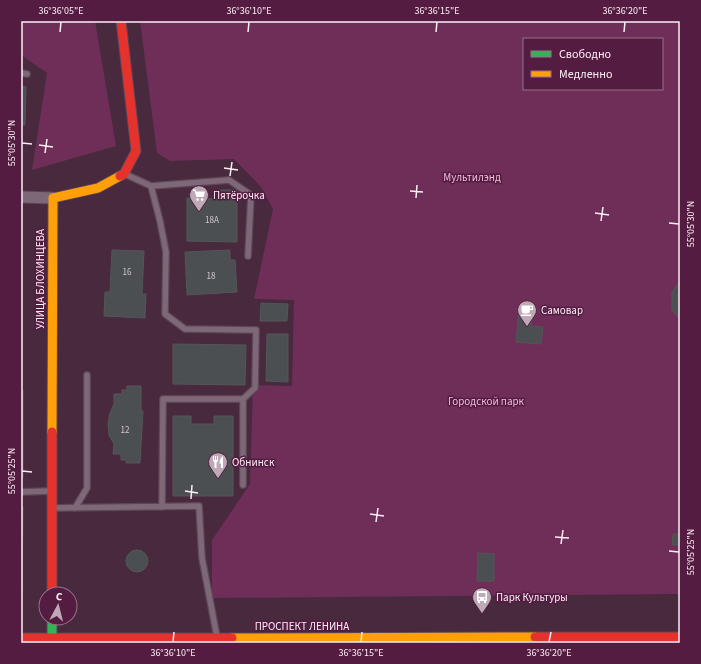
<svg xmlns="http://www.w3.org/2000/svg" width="701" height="664" viewBox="0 0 701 664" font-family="'Source Sans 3',sans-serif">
  <rect width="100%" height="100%" fill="#48293e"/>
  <path fill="#6e2e58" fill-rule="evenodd" d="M 21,21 L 95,21 L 116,146 L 32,170 L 47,73 L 21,55 Z
    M 140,21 L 680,21 L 680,594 L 212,598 L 212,540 L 250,484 L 253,385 L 292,386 L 294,300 L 254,299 L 273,209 L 261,187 L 234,159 L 170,161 L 157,153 ZM 524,39 L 662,39 L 662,89 L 524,89 Z"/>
  <path fill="#4c4f52" stroke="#545658" d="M 21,86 L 26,87 L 25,125 L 21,125 Z
    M 218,190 L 237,190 L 237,242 L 187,241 L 187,198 L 218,199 Z
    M 112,250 L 144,251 L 142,294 L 146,294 L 145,318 L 104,316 L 105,292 L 110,292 Z
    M 230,250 L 230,260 L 235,260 L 237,292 L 187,295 L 185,252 Z
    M 680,281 L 680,319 L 672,310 L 672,292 Z
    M 261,303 L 288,304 L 287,321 L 260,321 Z
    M 519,310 L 532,311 L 531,326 L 543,327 L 541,344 L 516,342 Z
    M 267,334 L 288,334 L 288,382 L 266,381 Z
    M 173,344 L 246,345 L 245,385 L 173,384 Z
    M 127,386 L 141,386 L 141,411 L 143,411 L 140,463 L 126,463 L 126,460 L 121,460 L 121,454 L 113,454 L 114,444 L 109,435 L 108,424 L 110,413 L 114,404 L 114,394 L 122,394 L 122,390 L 127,390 Z
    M 21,390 L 23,390 L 23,478 L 21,478 Z
    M 173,416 L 191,416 L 191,424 L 214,424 L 214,416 L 233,416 L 233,496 L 173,496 Z
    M 21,507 L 23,507 L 22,595 L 21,595 Z
    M 680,529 L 680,552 L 679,545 L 672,545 L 673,534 L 680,534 Z
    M126 561a11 11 0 1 1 22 0a11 11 0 1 1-22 0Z
    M 478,553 L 494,554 L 494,581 L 477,581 Z"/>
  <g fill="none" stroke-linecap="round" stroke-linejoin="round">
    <defs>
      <path id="lane" d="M 21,73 L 27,74
        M 125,174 L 151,186 L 160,221 L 166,252 L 165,314 L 185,329 L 256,330 L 255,388 L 243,399
        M 151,186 L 229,180 L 251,195 L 248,256
        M 21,492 L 51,491
        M 162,507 L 163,399 L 243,399 L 243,485
        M 52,508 L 199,506 L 202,558 L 217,637
        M 75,508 L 87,488 L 87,375"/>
      <path id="street" d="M 21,197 L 53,198"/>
      <path id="fast" d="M 52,618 L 52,643"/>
      <path id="slow" d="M 52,432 L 53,198 L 98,188 L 120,176
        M 232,638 L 535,637"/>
      <path id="jam" d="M 120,176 L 124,174 L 136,151 L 121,21
        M 52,594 L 52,432
        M 535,637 L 680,637
        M 21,638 L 232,638"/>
    </defs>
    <use href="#lane" stroke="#5d4656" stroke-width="8"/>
    <use href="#street" stroke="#5d4656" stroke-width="13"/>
    <use href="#fast" stroke="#5d4656" stroke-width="11"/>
    <use href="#slow" stroke="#5d4656" stroke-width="11"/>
    <use href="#jam" stroke="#5d4656" stroke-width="11"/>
    <use href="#lane" stroke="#7e6776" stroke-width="5.5"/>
    <use href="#street" stroke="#7e6776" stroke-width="11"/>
    <use href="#fast" stroke="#30b455" stroke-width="9"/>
    <use href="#slow" stroke="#ff9f0a" stroke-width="9"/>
    <use href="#jam" stroke="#e5322d" stroke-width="9"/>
  </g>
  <path fill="none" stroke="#fdeef6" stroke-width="1.5" d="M 60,32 L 61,22M 248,32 L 249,22M 436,32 L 437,22M 624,32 L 625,22M 22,143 L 32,144M 39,145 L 53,147M 45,153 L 47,139M 224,168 L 238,170M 230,176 L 232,162M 410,191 L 423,192M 416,198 L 417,185M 595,213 L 609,215M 601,221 L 603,207M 669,223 L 679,224M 22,471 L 32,472M 185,491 L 198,493M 191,499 L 192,485M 370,514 L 384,516M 376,522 L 378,508M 555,537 L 569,538M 561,544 L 563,530M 669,551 L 679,552M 173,642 L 174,632M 361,642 L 362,632M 549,642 L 551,632"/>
  <defs>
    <symbol id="supermarket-pin" viewBox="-11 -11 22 30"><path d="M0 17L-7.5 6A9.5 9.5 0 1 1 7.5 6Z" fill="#bea9b6" stroke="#551c42"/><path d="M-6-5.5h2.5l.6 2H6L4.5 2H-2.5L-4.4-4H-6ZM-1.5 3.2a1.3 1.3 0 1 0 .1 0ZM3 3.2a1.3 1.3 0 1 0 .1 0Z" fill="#fff"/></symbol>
    <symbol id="cafe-pin" viewBox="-11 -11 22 30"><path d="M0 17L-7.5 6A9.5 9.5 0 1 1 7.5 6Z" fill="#bea9b6" stroke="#551c42"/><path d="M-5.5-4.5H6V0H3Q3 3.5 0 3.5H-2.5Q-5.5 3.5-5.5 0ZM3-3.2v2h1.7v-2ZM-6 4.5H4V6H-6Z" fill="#fff"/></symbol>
    <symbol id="restaurant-pin" viewBox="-11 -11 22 30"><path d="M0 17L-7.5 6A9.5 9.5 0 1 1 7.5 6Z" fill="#bea9b6" stroke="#551c42"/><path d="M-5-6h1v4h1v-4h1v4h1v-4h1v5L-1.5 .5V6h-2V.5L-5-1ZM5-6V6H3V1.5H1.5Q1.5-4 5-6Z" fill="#fff"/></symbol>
    <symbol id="bus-pin" viewBox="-11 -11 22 30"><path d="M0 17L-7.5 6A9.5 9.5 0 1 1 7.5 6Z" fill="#bea9b6" stroke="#551c42"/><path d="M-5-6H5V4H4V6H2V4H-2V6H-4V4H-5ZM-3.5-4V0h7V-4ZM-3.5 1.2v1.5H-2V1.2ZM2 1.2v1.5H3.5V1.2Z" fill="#fff"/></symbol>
  </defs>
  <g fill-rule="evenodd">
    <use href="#supermarket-pin" x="188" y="184" width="22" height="30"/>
    <use href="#cafe-pin" x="516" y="299" width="22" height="30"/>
    <use href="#restaurant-pin" x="207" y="451" width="22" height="30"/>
    <use href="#bus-pin" x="471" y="586" width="22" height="30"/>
  </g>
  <g text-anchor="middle" stroke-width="3" stroke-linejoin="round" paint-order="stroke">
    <g font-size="9" fill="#d1c6cd">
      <text x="212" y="223">18А</text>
      <text x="127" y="275">16</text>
      <text x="211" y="279">18</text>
      <text x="125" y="433">12</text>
    </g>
    <g font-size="11" fill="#f0bcdb" stroke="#551c42">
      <text x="472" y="181">Мультилэнд</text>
      <text x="486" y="405">Городской парк</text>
    </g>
    <g font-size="11" fill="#fdeef6" stroke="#551c42" text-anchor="start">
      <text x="213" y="199">Пятёрочка</text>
      <text x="541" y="314">Самовар</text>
      <text x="232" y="466">Обнинск</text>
      <text x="496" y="601">Парк Культуры</text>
    </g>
    <g font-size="11" fill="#fdeef6" stroke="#551c42">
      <text transform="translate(40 279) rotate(-90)" y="4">УЛИЦА БЛОХИНЦЕВА</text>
      <text x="302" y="630">ПРОСПЕКТ ЛЕНИНА</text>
    </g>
  </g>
  <rect width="701" height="664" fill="none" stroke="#551c42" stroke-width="44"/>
  <rect x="523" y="38" width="140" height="52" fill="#551c42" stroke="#98708a"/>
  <rect x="531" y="51" width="20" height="6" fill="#30b455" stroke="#98708a"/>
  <text x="559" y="58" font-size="12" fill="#fdeef6">Свободно</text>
  <rect x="531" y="71" width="20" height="6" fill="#ff9f0a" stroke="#98708a"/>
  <text x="559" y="78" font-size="12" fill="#fdeef6">Медленно</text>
  <g transform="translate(58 606) rotate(7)"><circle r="19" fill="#551c42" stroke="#98708a"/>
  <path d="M0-3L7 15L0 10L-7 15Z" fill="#bea9b6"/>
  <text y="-6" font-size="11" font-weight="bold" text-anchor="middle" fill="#fdeef6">С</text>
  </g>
  <rect x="22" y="22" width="657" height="620" fill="none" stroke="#fdeef6" stroke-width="1.5"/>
  <g font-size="10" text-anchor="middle" fill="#fdeef6">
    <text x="61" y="14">36°36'05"E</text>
    <text x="249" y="14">36°36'10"E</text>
    <text x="437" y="14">36°36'15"E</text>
    <text x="625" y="14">36°36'20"E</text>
    <text transform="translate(11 143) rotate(-90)" y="4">55°05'30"N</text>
    <text transform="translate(690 224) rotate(-90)" y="4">55°05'30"N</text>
    <text transform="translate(11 471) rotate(-90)" y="4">55°05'25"N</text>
    <text transform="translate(690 552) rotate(-90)" y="4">55°05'25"N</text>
    <text x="173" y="656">36°36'10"E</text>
    <text x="361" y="656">36°36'15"E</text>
    <text x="549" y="656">36°36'20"E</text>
  </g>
</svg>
